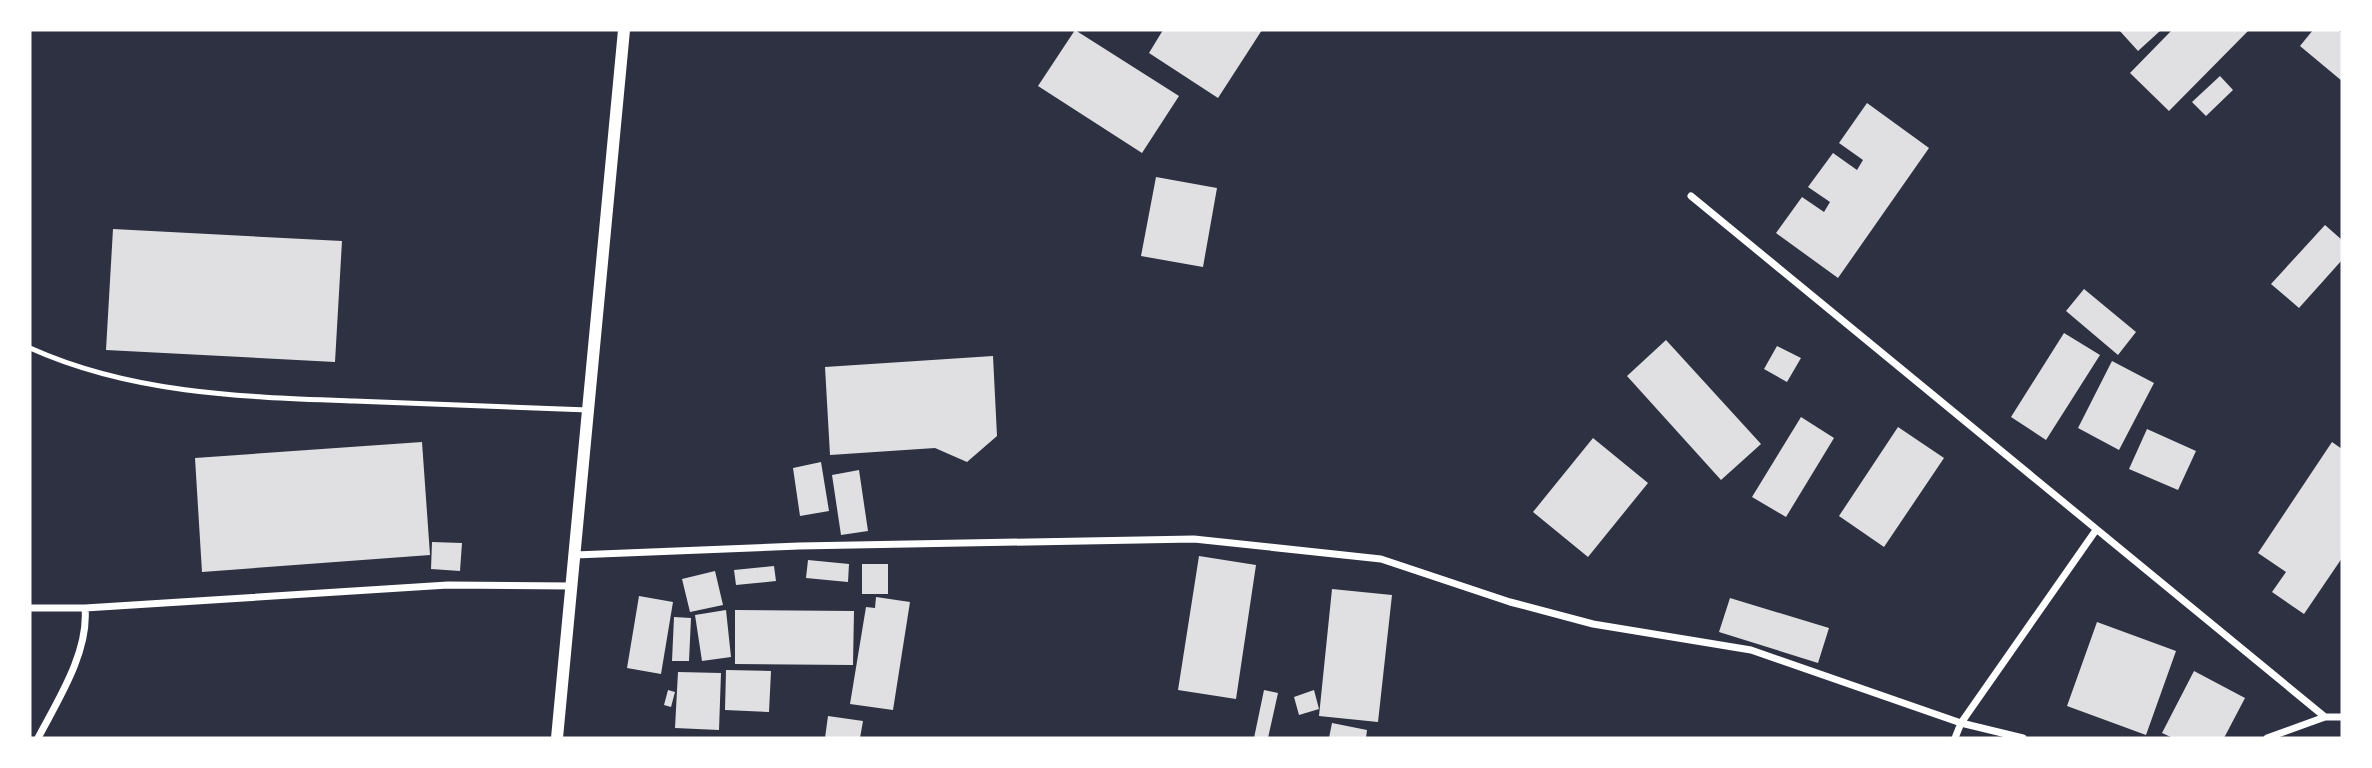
<svg xmlns="http://www.w3.org/2000/svg" width="2372" height="768" viewBox="0 0 2372 768" font-family="Ubuntu,sans-serif">
  <rect width="100%" height="100%" fill="#2d3142"/>
  <path fill="#e0e0e3" d="M 1075,30 L 1179,96 L 1142,153 L 1038,86 Z
    M 1163,30 L 1262,30 L 1218,98 L 1149,53 Z
    M 2119,30 L 2159,30 L 2160,31 L 2138,51 Z
    M 2172,30 L 2249,30 L 2169,111 L 2130,73 Z
    M 2313,30 L 2338,30 L 2342,33 L 2342,81 L 2300,46 Z
    M 2220,76 L 2233,90 L 2206,116 L 2192,102 Z
    M 1867,103 L 1929,148 L 1838,278 L 1776,233 L 1802,197 L 1824,212 L 1830,202 L 1808,187 L 1833,153 L 1857,170 L 1863,160 L 1839,143 Z
    M 1156,177 L 1217,188 L 1203,267 L 1141,256 Z
    M 2325,225 L 2342,240 L 2342,260 L 2299,308 L 2271,284 Z
    M 113,229 L 342,241 L 335,362 L 106,350 Z
    M 2084,289 L 2136,332 L 2118,355 L 2066,311 Z
    M 2064,333 L 2100,355 L 2046,440 L 2011,417 Z
    M 1666,340 L 1761,444 L 1721,480 L 1627,376 Z
    M 1777,346 L 1801,358 L 1787,382 L 1764,369 Z
    M 993,356 L 997,436 L 967,462 L 935,448 L 830,455 L 825,367 Z
    M 2112,361 L 2154,383 L 2119,450 L 2078,428 Z
    M 1801,417 L 1834,438 L 1786,517 L 1752,497 Z
    M 1898,427 L 1944,458 L 1884,547 L 1839,516 Z
    M 2147,429 L 2196,451 L 2178,490 L 2129,469 Z
    M 1593,438 L 1648,483 L 1588,557 L 1533,512 Z
    M 422,442 L 430,555 L 202,572 L 195,458 Z
    M 2332,442 L 2342,449 L 2342,558 L 2304,614 L 2272,592 L 2286,572 L 2258,553 Z
    M 821,462 L 829,511 L 800,516 L 793,468 Z
    M 859,470 L 868,531 L 841,535 L 832,475 Z
    M 432,542 L 462,543 L 460,571 L 431,569 Z
    M 1199,556 L 1256,565 L 1236,699 L 1178,690 Z
    M 808,560 L 849,564 L 848,582 L 806,578 Z
    M 862,564 L 888,564 L 888,594 L 862,594 Z
    M 774,566 L 776,581 L 736,585 L 734,570 Z
    M 715,571 L 723,605 L 690,612 L 682,579 Z
    M 1332,589 L 1392,595 L 1378,722 L 1319,716 Z
    M 639,596 L 673,602 L 661,674 L 627,668 Z
    M 876,597 L 910,602 L 893,710 L 850,704 L 866,607 L 875,608 Z
    M 1730,598 L 1829,628 L 1818,663 L 1719,632 Z
    M 726,610 L 731,657 L 702,661 L 695,615 Z
    M 735,610 L 854,611 L 853,665 L 735,664 Z
    M 674,617 L 691,618 L 689,661 L 672,661 Z
    M 2097,622 L 2176,651 L 2146,735 L 2067,706 Z
    M 726,670 L 771,671 L 769,712 L 725,710 Z
    M 2194,671 L 2245,698 L 2224,738 L 2173,738 L 2162,733 Z
    M 678,672 L 721,673 L 719,730 L 675,728 Z
    M 668,690 L 675,692 L 671,707 L 664,705 Z
    M 1264,690 L 1278,693 L 1268,738 L 1254,738 Z
    M 1314,690 L 1319,709 L 1299,715 L 1294,697 Z
    M 828,716 L 863,721 L 860,738 L 825,738 Z
    M 1332,723 L 1367,730 L 1366,738 L 1329,738 Z"/>
  <g fill="none" stroke-linecap="round" stroke-linejoin="round">
    <path stroke="#fff" stroke-width="5" d="M 30,348 C 132,394 243,397 354,401 C 432,404 510,407 588,410"/>
    <path stroke="#fff" stroke-width="7" d="M 1691,196 L 2325,717
      M 575,555 L 799,546 L 1194,539 L 1381,559 L 1510,602 L 1593,624 L 1751,650 L 1961,723 L 2023,738
      M 30,608 L 85,608 L 448,585 L 572,586
      M 38,738 C 58,700 89,652 85,608
      M 1955,738 L 1961,723 L 2096,530
      M 2267,738 L 2325,717 L 2342,717"/>
    <path stroke="#fff" stroke-width="12" d="M 557,738 L 624,30"/>
  </g>
  <rect width="2372" height="768" fill="none" stroke="#ffffff" stroke-width="63"/>
</svg>
